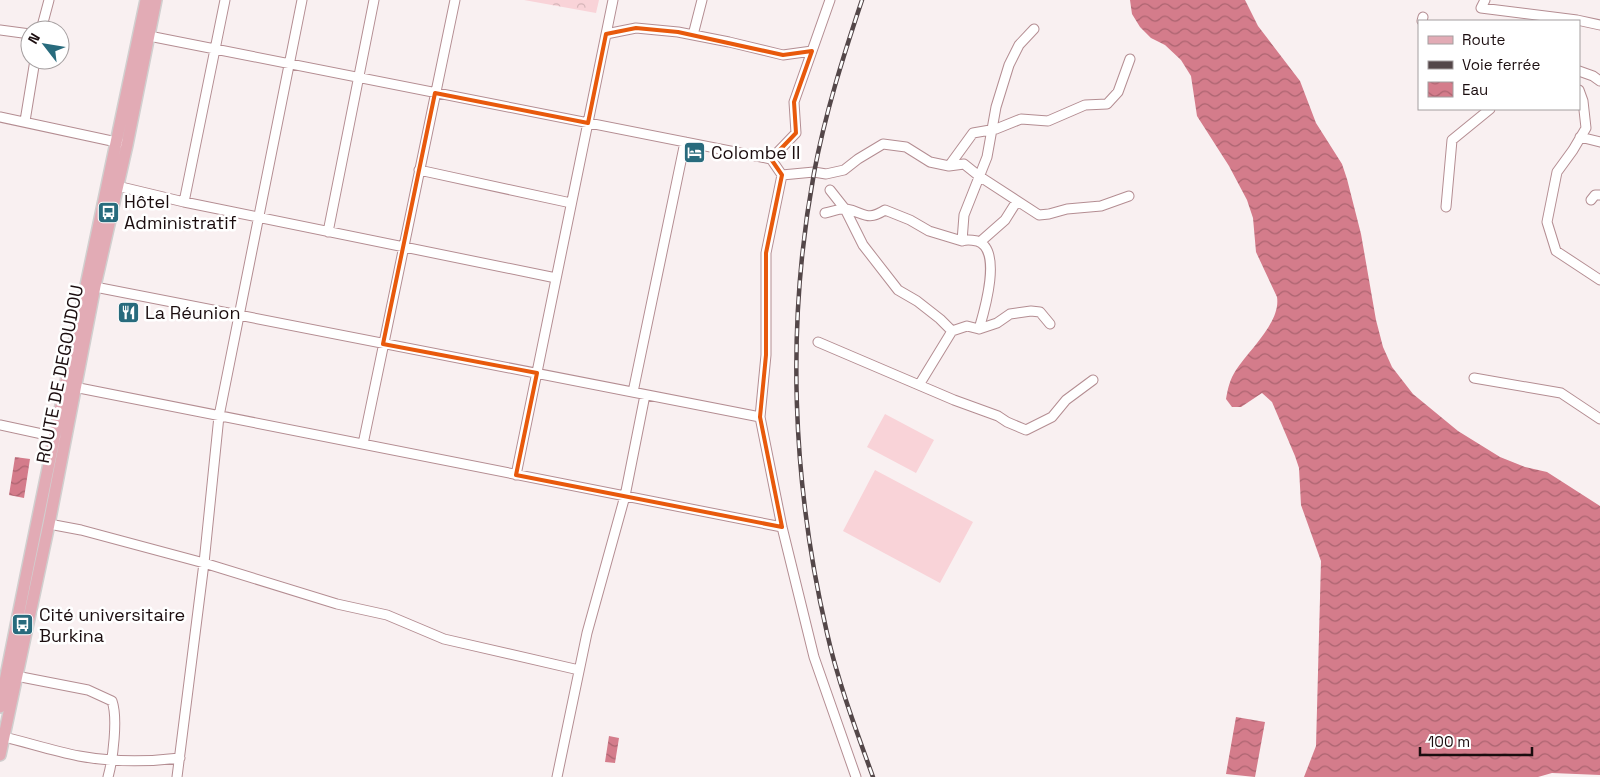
<svg xmlns="http://www.w3.org/2000/svg" width="1600" height="777" viewBox="0 0 1600 777" font-family="'Space Grotesk',sans-serif">
  <defs>
    <pattern id="forest-crowns" width="20" height="18" patternUnits="userSpaceOnUse" patternTransform="scale(1.25)"><rect width="20" height="18" fill="#f9d3d8"/><path d="M2 6a3 3 0 1 1 6 0M12 15a3 3 0 1 1 6 0" fill="none" stroke="#d5b4b8"/></pattern>
    <pattern id="water-waves" width="16" height="10" patternUnits="userSpaceOnUse" patternTransform="scale(1.25)"><rect width="16" height="10" fill="#d47c8b"/><path d="M0 5q4-4 8 0t8 0" fill="none" stroke="#ab6470"/></pattern>
  </defs>
  <rect width="100%" height="100%" fill="#f9f0f1"/>
  <path fill="url(#forest-crowns)" d="M 524,0 L 599,0 L 596,13 Z"/>
  <path fill="#f9d3d8" d="M 885,414 L 934,440 L 916,473 L 867,447 Z
    M 875,470 L 973,522 L 940,583 L 843,531 Z"/>
  <path fill="url(#water-waves)" d="M 1130,0 L 1245,0 L 1258,26 L 1300,81 L 1316,123 L 1342,164 L 1347,179 L 1361,234 L 1376,320 L 1383,347 L 1392,367 L 1413,394 L 1458,431 L 1500,457 L 1525,467 L 1547,472 L 1600,506 L 1600,775 L 1552,773 L 1538,777 L 1304,777 L 1316,746 L 1321,561 L 1301,505 L 1299,468 L 1295,456 L 1272,402 L 1262,393 L 1241,407 L 1232,407 L 1226,399 C 1228,388 1230,379 1236,370 C 1249,350 1281,322 1277,297 L 1256,252 L 1253,218 L 1247,200 L 1229,166 L 1197,116 L 1191,76 L 1181,60 L 1165,45 L 1151,38 L 1140,27 L 1132,14 Z
    M 15,457 L 30,459 L 24,498 L 9,495 Z
    M 1236,717 L 1265,722 L 1255,777 L 1226,774 Z
    M 609,736 L 619,738 L 615,763 L 605,762 Z"/>
  <g fill="none" stroke-linecap="round" stroke-linejoin="round">
    <defs>
      <path id="minor" d="M 1485,0 L 1481,8 L 1577,20 L 1600,25
        M 1422,21 L 1423,17
        M 0,30 L 30,34
        M 41,30 L 49,0
        M 606,34 L 636,28 L 678,32 L 729,42 L 783,55 L 812,51
        M 144,35 L 771,159 L 782,175 L 766,253 L 766,355 L 760,417 L 782,527 L 814,657 L 856,777
        M 693,35 L 702,0
        M 1579,71 L 1593,76 L 1600,81
        M 1579,90 L 1583,101 L 1586,128 L 1573,150 L 1557,172 L 1547,222 L 1556,251 L 1600,280
        M 0,117 L 121,143
        M 25,121 L 35,60
        M 1580,137 L 1600,142
        M 771,159 L 796,133 L 794,102 L 830,0
        M 949,166 L 964,164 L 979,176 L 1039,215 L 1049,214 L 1067,209 L 1101,206 L 1129,196
        M 419,170 L 571,203
        M 782,175 L 814,172 L 826,174 L 844,170 L 858,159 L 883,144 L 906,147 L 930,162 L 949,166 L 973,133 L 996,129 L 1021,119 L 1048,121 L 1085,105 L 1107,104 L 1118,92 L 1130,59
        M 113,185 L 184,202 L 556,278
        M 830,190 L 845,209 L 863,245 L 898,290 L 917,301 L 940,319 L 952,331 L 967,326 L 979,329 L 997,323 L 1010,314 L 1031,311 L 1040,312 L 1050,324
        M 1591,200 L 1595,195 L 1600,195
        M 184,202 L 225,0
        M 1446,207 L 1452,140 L 1490,109
        M 825,213 C 831,212 840,208 846,209 C 864,212 866,222 885,210 L 910,220 L 929,231 L 962,241 C 967,239 972,240 977,241 C 1003,249 984,312 979,329
        M 328,232 L 374,0
        M 962,241 L 964,215 L 987,157 L 996,107 L 1009,65 L 1019,45 L 1034,29
        M 980,242 L 1005,220 L 1017,201
        M 90,286 L 760,417
        M 818,342 L 954,400 L 998,416 L 1007,422 L 1026,430 L 1052,417 L 1066,400 L 1093,380
        M 1474,378 L 1561,393 L 1600,419
        M 919,385 L 952,331
        M 69,386 L 782,527
        M 633,392 L 685,142
        M 0,425 L 56,437
        M 363,444 L 455,0
        M 516,475 L 613,0
        M 49,524 L 81,530 L 204,563 L 337,604 L 387,615 L 444,639 L 579,670
        M 11,675 L 88,690 L 112,701 C 118,718 113,759 108,777
        M 0,736 C 26,742 53,751 79,756 C 112,762 147,762 180,758
        M 177,777 L 204,563 L 219,416 L 302,0
        M 557,777 L 587,633 L 625,496 L 645,395"/>
      <path id="major" d="M 0,707 C 46,470 97,235 146,0
        M 0,755 L 49,524 L 95,286 L 127,145 L 156,0"/>
    </defs>
    <use href="#minor" stroke="#b48d92" stroke-width="11"/>
    <use href="#major" stroke="#d1cfcf" stroke-width="14"/>
    <use href="#minor" stroke="#fff" stroke-width="9"/>
    <use href="#major" stroke="#e2abb5" stroke-width="11"/>
    <defs>
      <path id="rail" d="M 862,0 C 843,57 825,114 814,173 C 786,325 792,482 827,633 C 838,682 856,730 873,777"/>
    </defs>
    <use href="#rail" stroke="#544749" stroke-width="4.5"/>
    <use href="#rail" stroke="#fff" stroke-width="2.5" stroke-dasharray="8" stroke-linecap="butt"/>
  </g>
  <path fill="none" stroke="#e8590c" stroke-width="4" stroke-linejoin="round" d="M 636,28 L 678,32 L 783,55 L 812,51 L 794,102 L 796,133 L 771,159 L 782,175 L 766,253 L 766,355 L 760,417 L 782,527 L 516,475 L 537,373 L 383,344 L 435,93 L 588,123 L 606,34 Z"/>
  <defs>
    <symbol id="hotel-square" viewBox="-11 -11 22 22"><rect x="-9" y="-9" width="18" height="18" rx="4" fill="#286b7d" stroke="#fff"/><path d="M-6-4.5h1.5V1H6V5H4.5V3h-9V5H-6ZM-4 0a1.8 1.8 0 1 1 3.6 0ZM.5 0V-2.5h3Q6-2.5 6 0Z" fill="#fff"/></symbol>
    <symbol id="bus-square" viewBox="-11 -11 22 22"><rect x="-9" y="-9" width="18" height="18" rx="4" fill="#286b7d" stroke="#fff"/><path d="M-5-6H5V4H4V6H2V4H-2V6H-4V4H-5ZM-3.5-4V0h7V-4ZM-3.5 1.2v1.5H-2V1.2ZM2 1.2v1.5H3.5V1.2Z" fill="#fff"/></symbol>
    <symbol id="restaurant-square" viewBox="-11 -11 22 22"><rect x="-9" y="-9" width="18" height="18" rx="4" fill="#286b7d" stroke="#fff"/><path d="M-5-6h1v4h1v-4h1v4h1v-4h1v5L-1.5 .5V6h-2V.5L-5-1ZM5-6V6H3V1.5H1.5Q1.5-4 5-6Z" fill="#fff"/></symbol>
  </defs>
  <g fill-rule="evenodd">
    <use href="#hotel-square" x="682" y="140" width="25" height="25"/>
    <use href="#bus-square" x="96" y="200" width="25" height="25"/>
    <use href="#restaurant-square" x="116" y="300" width="25" height="25"/>
    <use href="#bus-square" x="10" y="612" width="25" height="25"/>
  </g>
  <g text-anchor="middle" stroke-width="5" stroke-linejoin="round" paint-order="stroke">
    <g font-size="18" fill="#1b0d0f" stroke="#fff" text-anchor="start">
      <text x="711" y="159">Colombe II</text>
      <text x="124" y="208">Hôtel<tspan x="124" dy="21">Administratif</tspan></text>
      <text x="145" y="319">La Réunion</text>
      <text x="39" y="621">Cité universitaire<tspan x="39" dy="21">Burkina</tspan></text>
    </g>
    <g font-size="18" fill="#1b0d0f" stroke="#fff">
      <text transform="translate(60 374) rotate(-79)" y="6">ROUTE DE DEGOUDOU</text>
    </g>
  </g>
  <rect x="1418" y="20" width="162" height="90" fill="#ffffff" stroke="#a49e9f"/>
  <rect x="1428" y="36" width="25" height="8" fill="#e2abb5" stroke="#a49e9f"/>
  <text x="1462" y="45" font-size="15" fill="#1b0d0f">Route</text>
  <rect x="1428" y="61" width="25" height="8" fill="#544749" stroke="#a49e9f"/>
  <text x="1462" y="70" font-size="15" fill="#1b0d0f">Voie ferrée</text>
  <rect x="1428" y="82" width="25" height="15" fill="url(#water-waves)" stroke="#a49e9f"/>
  <text x="1462" y="95" font-size="15" fill="#1b0d0f">Eau</text>
  <g transform="translate(45 45) rotate(301)"><circle r="24" fill="#ffffff" stroke="#a49e9f"/>
  <path d="M0-4L9 19L0 12L-9 19Z" fill="#286b7d"/>
  <text y="-8" font-size="14" font-weight="bold" text-anchor="middle" fill="#1b0d0f">N</text>
  </g>
  <path d="M1420 747v8h112v-8" fill="none" stroke="#1b0d0f" stroke-width="2.5"/>
  <text x="1428" y="747" font-size="15" fill="#1b0d0f" stroke="#ffffff" stroke-width="4" paint-order="stroke">100 m</text>
</svg>
